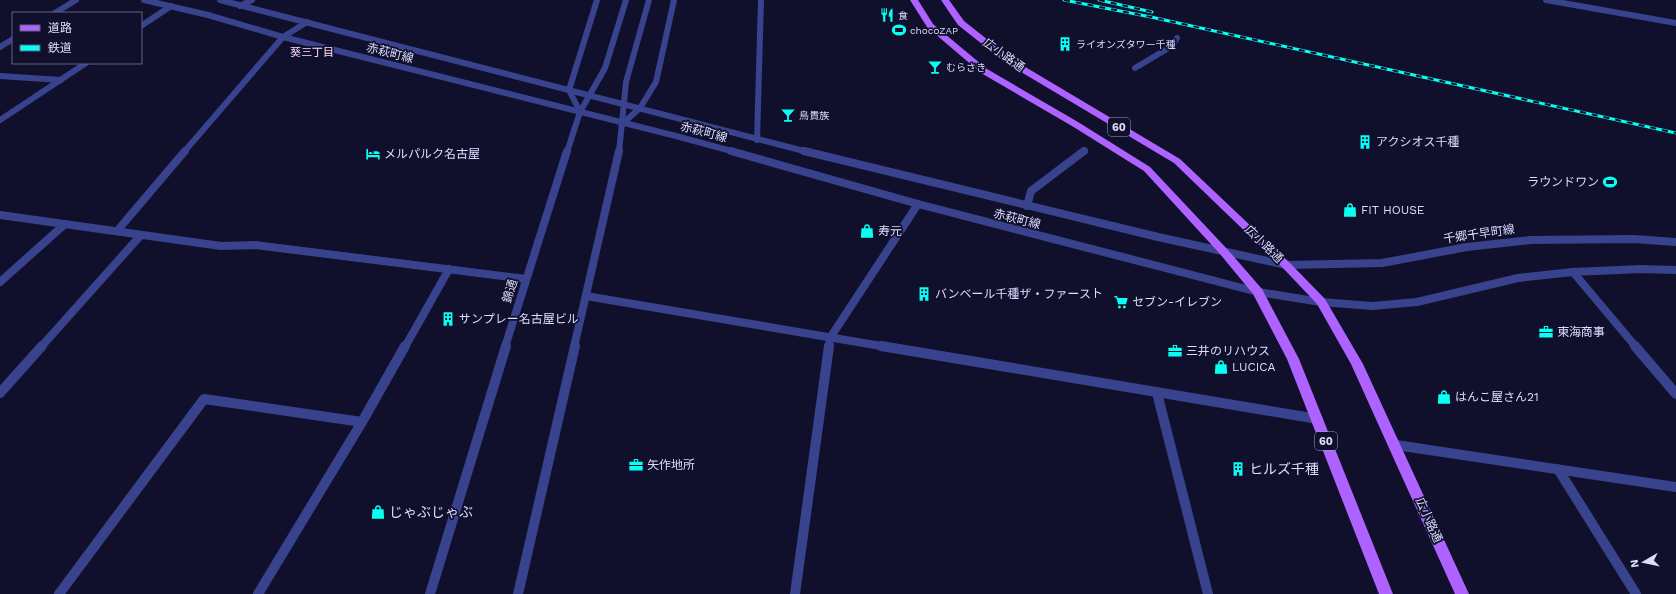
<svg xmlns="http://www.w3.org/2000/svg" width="1676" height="594" viewBox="0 0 1676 594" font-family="'Work Sans','Noto Sans JP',sans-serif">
  <rect width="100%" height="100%" fill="#11102c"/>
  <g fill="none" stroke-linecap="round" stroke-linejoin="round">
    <path stroke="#39428d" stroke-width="6" d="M 1546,0 L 1676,23
      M 240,6 L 252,0
      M 55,13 L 76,0
      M 141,26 L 171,6
      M 0,47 L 13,39
      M 1135,68 L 1172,46 L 1177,38
      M 0,76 L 61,80
      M 580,112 L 569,90 L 597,0
      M 0,120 L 86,63
      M 623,123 L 640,108 L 656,82 L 674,0
      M 757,140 L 761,0
      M 1083,152 L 1085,151"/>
    <path stroke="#39428d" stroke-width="8" d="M 1027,206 L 1031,191 L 1084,151
      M 0,215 L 221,246 L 255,245 L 526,279
      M 1573,272 L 1636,347
      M 0,282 L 65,224
      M 586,296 L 887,347
      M 41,347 L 140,236
      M 405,347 L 449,269
      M 829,347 L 830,338 L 918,204"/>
    <path stroke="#39428d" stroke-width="10" d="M 881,346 L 1318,419
      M 1635,346 L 1676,394
      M 0,393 L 42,346
      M 1157,393 L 1208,594
      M 1396,445 L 1676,487
      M 1558,469 L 1636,594
      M 59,594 L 204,399 L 362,422
      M 258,594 L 362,422 L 405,346
      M 795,594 L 829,346"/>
    <path stroke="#39428d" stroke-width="6" d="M 144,0 L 208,15 L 283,37 L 676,136 L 735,152
      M 220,0 L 808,152
      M 184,152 L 283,37 L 307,22
      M 567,152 L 580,112 L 605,68 L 626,0
      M 619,152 L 626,82 L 649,0"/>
    <path stroke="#39428d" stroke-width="8" d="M 731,151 L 918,204 L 1258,292 L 1321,302 L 1372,306 L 1417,302 L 1518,278 L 1573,272 L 1641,269 L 1676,270
      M 804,151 L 1158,237 L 1286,265 L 1382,263 L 1467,247 L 1531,240 L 1634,239 L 1676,242
      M 117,231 L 185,151
      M 505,347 L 567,151
      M 574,347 L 619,151"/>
    <path stroke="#39428d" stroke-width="10" d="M 430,594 L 506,346
      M 518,594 L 575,346"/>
    <path fill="#ae62ff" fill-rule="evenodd" d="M 910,0 L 918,0 L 933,24 L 987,69 L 1078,122 L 1150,167 L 1228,250 L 1262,289 L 1299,359 L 1393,594 L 1379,594 L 1287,359 L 1253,294 L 1220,254 L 1144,171 L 1072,126 L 981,73 L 927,27 Z
      M 941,0 L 949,0 L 964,21 L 1012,59 L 1180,159 L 1290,263 L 1325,299 L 1363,364 L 1469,594 L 1455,594 L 1351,364 L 1317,304 L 1282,267 L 1174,163 L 1006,63 L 958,25 Z"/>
    <defs>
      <path id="rail" d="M 1064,0 L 1151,17 L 1676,133
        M 1099,0 L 1152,12"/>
    </defs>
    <use href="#rail" stroke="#07fff4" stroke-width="3"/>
    <use href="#rail" stroke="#11102c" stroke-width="2" stroke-dasharray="6" stroke-linecap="butt"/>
  </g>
  <defs>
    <symbol id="restaurant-bare" viewBox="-9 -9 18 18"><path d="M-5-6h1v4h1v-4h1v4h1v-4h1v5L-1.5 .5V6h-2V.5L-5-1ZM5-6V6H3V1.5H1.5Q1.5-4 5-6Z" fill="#07fff4" stroke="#11102c" stroke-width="2.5" paint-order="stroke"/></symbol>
    <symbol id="stadium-bare" viewBox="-9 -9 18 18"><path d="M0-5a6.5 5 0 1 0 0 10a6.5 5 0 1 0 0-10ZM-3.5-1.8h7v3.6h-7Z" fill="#07fff4" stroke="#11102c" stroke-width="2.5" paint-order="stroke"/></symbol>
    <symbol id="building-bare" viewBox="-9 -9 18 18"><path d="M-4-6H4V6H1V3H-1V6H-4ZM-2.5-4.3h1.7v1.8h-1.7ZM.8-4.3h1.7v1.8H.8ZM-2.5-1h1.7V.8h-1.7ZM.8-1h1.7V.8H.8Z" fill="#07fff4" stroke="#11102c" stroke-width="2.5" paint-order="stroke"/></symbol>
    <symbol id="bar-bare" viewBox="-9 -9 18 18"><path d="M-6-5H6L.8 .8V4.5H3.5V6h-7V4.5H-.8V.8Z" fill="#07fff4" stroke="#11102c" stroke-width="2.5" paint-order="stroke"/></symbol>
    <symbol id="hotel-bare" viewBox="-9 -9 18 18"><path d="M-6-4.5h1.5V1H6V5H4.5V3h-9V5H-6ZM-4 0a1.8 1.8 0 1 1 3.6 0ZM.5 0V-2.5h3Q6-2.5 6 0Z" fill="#07fff4" stroke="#11102c" stroke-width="2.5" paint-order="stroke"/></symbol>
    <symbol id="shop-bare" viewBox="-9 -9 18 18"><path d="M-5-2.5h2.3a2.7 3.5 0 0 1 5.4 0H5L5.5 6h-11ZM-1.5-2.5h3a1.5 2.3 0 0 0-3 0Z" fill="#07fff4" stroke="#11102c" stroke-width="2.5" paint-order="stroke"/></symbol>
    <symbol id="supermarket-bare" viewBox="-9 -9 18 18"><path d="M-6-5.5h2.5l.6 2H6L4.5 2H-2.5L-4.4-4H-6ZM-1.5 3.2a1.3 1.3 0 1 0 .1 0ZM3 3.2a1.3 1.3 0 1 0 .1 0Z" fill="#07fff4" stroke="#11102c" stroke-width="2.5" paint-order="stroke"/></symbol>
    <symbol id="office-bare" viewBox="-9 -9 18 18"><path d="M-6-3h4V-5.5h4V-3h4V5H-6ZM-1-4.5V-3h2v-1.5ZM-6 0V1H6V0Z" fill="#07fff4" stroke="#11102c" stroke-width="2.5" paint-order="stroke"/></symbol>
  </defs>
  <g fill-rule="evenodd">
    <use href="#restaurant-bare" x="877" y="5" width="20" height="20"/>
    <use href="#stadium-bare" x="889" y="20" width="20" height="20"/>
    <use href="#building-bare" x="1055" y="34" width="20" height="20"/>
    <use href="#bar-bare" x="925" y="57" width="20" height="20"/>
    <use href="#bar-bare" x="778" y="105" width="20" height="20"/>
    <use href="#building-bare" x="1355" y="132" width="20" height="20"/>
    <use href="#hotel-bare" x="363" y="144" width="20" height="20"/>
    <use href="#stadium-bare" x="1600" y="172" width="20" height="20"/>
    <use href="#shop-bare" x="1340" y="200" width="20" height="20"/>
    <use href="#shop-bare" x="857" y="221" width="20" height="20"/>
    <use href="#building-bare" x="914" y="284" width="20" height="20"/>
    <use href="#supermarket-bare" x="1111" y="292" width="20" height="20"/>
    <use href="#building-bare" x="438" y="309" width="20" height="20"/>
    <use href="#office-bare" x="1536" y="322" width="20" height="20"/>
    <use href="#office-bare" x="1165" y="341" width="20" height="20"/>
    <use href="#shop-bare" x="1211" y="357" width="20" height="20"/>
    <use href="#shop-bare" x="1434" y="387" width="20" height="20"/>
    <use href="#office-bare" x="626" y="455" width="20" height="20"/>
    <use href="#building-bare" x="1228" y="459" width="20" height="20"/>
    <use href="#shop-bare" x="368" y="502" width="20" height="20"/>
  </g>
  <g text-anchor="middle" stroke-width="3.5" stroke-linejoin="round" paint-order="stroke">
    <g font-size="10" fill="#dbdcff" stroke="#11102c" text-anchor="start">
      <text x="898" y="19">食</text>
      <text x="910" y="34">chocoZAP</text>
      <text x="1076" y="48">ライオンズタワー千種</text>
      <text x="946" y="71">むらさき</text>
      <text x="799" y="119">鳥貴族</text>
    </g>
    <g font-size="11" fill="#ffddf8" stroke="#11102c">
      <text x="312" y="56">葵三丁目</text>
    </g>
    <g fill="#11102c" stroke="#9e9fc0" stroke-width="1">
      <rect x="1108" y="118" width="22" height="18" rx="3"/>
      <rect x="1315" y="432" width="22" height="18" rx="3"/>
    </g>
    <g font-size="11" font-weight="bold" fill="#dbdcff">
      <text x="1119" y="131">60</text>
      <text x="1326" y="445">60</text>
    </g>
    <g font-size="12" fill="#dbdcff" stroke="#11102c">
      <text transform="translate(390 53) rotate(14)" y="4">赤萩町線</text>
      <text transform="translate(1004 55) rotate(36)" y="4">広小路通</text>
      <text transform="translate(704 132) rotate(15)" y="4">赤萩町線</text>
      <text transform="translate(1017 219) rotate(14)" y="4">赤萩町線</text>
      <text transform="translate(1479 234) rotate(-8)" y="4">千郷千早町線</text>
      <text transform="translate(1264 244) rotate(44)" y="4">広小路通</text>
      <text transform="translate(510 291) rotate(-73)" y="4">錦通</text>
      <text transform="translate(1429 520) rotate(66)" y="4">広小路通</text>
    </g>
    <g font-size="12" fill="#dbdcff" stroke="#11102c" text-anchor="start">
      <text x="1376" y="146">アクシオス千種</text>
      <text x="384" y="158">メルパルク名古屋</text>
      <text x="1599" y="186" text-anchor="end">ラウンドワン</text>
      <text x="1361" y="214">FIT HOUSE</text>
      <text x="878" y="235">寿元</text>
      <text x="935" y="298">バンベール千種ザ・ファースト</text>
      <text x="1132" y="306">セブン-イレブン</text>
      <text x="459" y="323">サンプレー名古屋ビル</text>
      <text x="1557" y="336">東海商事</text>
      <text x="1186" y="355">三井のリハウス</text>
      <text x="1232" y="371">LUCICA</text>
      <text x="1455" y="401">はんこ屋さん21</text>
      <text x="647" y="469">矢作地所</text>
    </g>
    <g font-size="14" fill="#dbdcff" stroke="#11102c" text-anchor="start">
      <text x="1249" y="474">ヒルズ千種</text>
      <text x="389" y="517">じゃぶじゃぶ</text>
    </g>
  </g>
  <rect x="12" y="12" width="130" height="52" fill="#11102c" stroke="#626280"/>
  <rect x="20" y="25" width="20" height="6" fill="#ae62ff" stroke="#626280"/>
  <text x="48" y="32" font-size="12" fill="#dbdcff">道路</text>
  <rect x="20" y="45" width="20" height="6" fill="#07fff4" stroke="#626280"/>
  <text x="48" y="52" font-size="12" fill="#dbdcff">鉄道</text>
  <g transform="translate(1644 562) rotate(261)" stroke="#11102c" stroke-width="3" paint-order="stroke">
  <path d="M0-3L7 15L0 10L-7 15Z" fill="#dbdcff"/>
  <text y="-6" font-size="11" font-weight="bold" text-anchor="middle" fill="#dbdcff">N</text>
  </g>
</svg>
